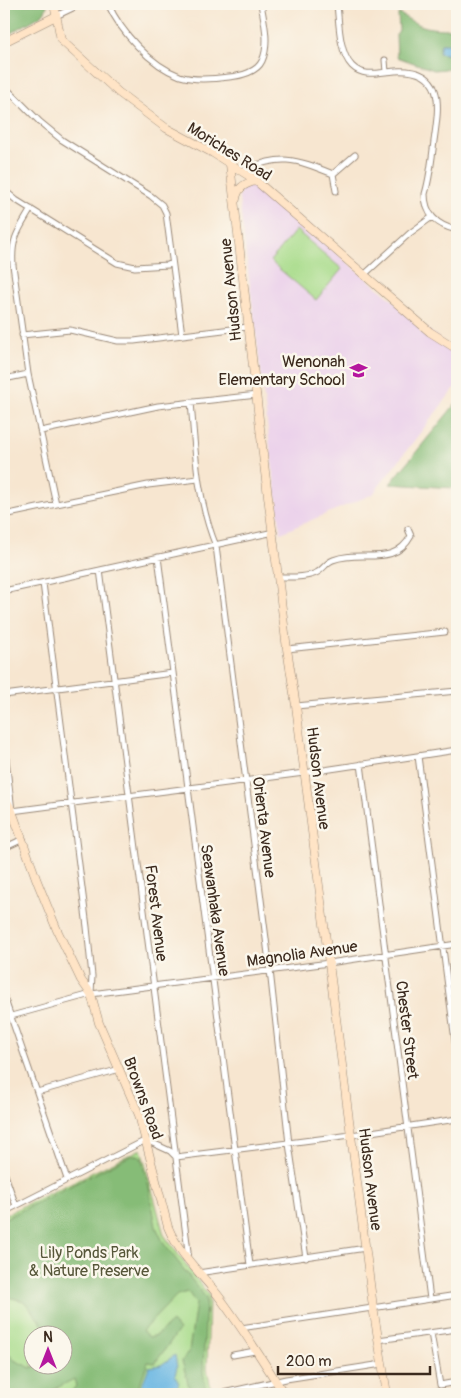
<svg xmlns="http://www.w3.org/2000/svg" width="461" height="1398" viewBox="0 0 461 1398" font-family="Pangolin,sans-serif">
  <rect width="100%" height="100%" fill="#fbf7ec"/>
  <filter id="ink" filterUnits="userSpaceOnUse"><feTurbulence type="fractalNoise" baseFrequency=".02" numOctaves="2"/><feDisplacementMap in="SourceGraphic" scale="10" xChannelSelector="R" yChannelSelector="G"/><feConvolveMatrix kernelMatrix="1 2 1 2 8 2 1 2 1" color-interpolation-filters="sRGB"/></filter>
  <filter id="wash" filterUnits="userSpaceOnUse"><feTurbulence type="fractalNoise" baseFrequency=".0096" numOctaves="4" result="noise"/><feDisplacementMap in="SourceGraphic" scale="20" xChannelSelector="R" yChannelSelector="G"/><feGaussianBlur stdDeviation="1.12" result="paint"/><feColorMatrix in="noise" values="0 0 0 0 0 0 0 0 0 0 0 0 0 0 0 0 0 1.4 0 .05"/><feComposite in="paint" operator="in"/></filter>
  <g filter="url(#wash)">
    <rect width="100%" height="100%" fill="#f7e6d0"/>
    <path fill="#ebd1eb" d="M 249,184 L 257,187 L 457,354 L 457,385 L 373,494 L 281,533 L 239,198 L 241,188 Z"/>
    <path fill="#a8dc8b" stroke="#728354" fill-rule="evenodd" d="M 296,230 L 342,269 L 316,300 L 270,261 Z
      M 141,1149 L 164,1235 L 209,1296 L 207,1369 L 212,1394 L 4,1394 L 4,1215 ZM 32,1336 L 62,1336 L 62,1366 L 32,1366 Z"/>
    <path fill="#86bc77" stroke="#60734a" d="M 4,4 L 47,4 C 47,9 45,11 42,15 L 4,37 Z
      M 398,14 L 400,14 C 423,29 430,29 457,29 L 457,44 L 441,44 L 439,53 L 457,56 L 457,68 L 434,70 L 397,57 L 396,35 L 399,30 Z
      M 457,402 L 457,578 L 454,488 L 390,484 Z
      M 132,1155 L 138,1155 L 141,1157 L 149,1187 L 156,1227 L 164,1244 L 206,1298 L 203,1372 L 207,1394 L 191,1394 L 182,1361 L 189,1351 L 196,1303 L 188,1292 L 177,1295 L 142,1331 L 149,1337 L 157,1335 L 172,1322 L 179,1330 L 155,1363 L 148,1362 L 139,1386 L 147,1394 L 69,1394 L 76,1386 L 74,1379 L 45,1394 L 4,1394 L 4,1347 L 14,1360 L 31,1368 L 35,1366 L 62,1366 L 62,1336 L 45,1335 L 45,1328 L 24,1301 L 4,1296 L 4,1219 Z"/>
    <path fill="#68b6e2" stroke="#527080" d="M 441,44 L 457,44 L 457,56 L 439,53 Z
      M 175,1355 L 177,1367 L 175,1375 L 179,1383 L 176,1389 L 166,1385 L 148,1392 L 141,1387 L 149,1367 L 161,1365 Z"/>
  </g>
  <g filter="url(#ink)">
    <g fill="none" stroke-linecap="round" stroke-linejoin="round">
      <defs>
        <path id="street" d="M 108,4 C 121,32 150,65 180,76 C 195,81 214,79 229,77 C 241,76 257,72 262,61 C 270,44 264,21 261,4
          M 337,4 C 339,22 339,53 352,66 C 364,78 380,72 395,71 C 446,68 439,106 434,141 C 432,159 430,177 425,194 C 425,215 438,226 457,230
          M 56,16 L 81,4
          M 385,60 L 386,72
          M 4,86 L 40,122 L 62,140 L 151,196 L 162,205 L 166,213 L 182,335
          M 241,171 C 281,154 293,158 333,174 L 336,191
          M 333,174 L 355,155
          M 4,190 L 16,200 L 117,263 L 135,267 L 168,265 L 172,263
          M 31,209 C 18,231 11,239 13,265 L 28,374 L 56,504
          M 365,274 L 410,233 L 432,217
          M 22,335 L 70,330 L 118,341 L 134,341 L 248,327
          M 4,379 L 28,374
          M 191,402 C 195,450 197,500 216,546 L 270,970 L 289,1144 L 306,1258
          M 41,431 L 158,406 L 257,395
          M 4,515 L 148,485 L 198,479
          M 158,557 L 250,1265
          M 100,570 L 187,1243 L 188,1252 L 186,1259
          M 280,577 C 292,577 307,578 318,572 C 324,568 327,562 333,560 C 360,549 394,568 411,536 L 408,529
          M 43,583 L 87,927 L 92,976 L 91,993
          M 4,591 L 274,532
          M 287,649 L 445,632
          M 4,695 L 173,673
          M 296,706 L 457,691
          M 4,742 L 12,811 L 304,773 L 457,750
          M 418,756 L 457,1056
          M 361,764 L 430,1299
          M 4,848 L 23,839
          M 4,997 L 67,1179
          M 4,1018 L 91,994 L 329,963 L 457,944
          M 37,1092 L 120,1069
          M 4,1172 L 16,1206
          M 4,1212 L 146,1140 L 170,1151 L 176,1157 L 351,1135 L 457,1119
          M 198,1273 L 366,1248
          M 241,1328 L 457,1295
          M 431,1333 L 440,1385 L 451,1383
          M 378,1340 L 457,1329
          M 233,1355 L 255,1351
          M 223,1393 L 286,1379 L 382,1364"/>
        <path id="secondary" d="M 54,4 L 61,40 L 118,92 L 166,128 L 213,153 L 254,179 L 430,332 L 457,349
          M 4,42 L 56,16
          M 230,164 L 265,472 L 287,649 L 296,706 L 373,1307 L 387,1394
          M 236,199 C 237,188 245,183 256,181
          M 4,796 L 12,811 L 37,881 L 57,930 L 81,980 L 91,994 L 99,1023 L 139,1115 L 168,1227 C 180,1256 202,1274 220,1298 C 243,1329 264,1362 284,1394"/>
      </defs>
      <use href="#street" stroke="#987" stroke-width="7"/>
      <use href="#secondary" stroke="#987" stroke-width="9"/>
      <use href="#street" stroke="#fff" stroke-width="5"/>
      <use href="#secondary" stroke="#ffe4c6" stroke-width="8"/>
    </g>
  </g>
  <defs>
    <symbol id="school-bare" viewBox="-9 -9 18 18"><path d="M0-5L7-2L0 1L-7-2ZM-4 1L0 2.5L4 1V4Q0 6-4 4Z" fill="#b5179e" stroke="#fbf7ec" stroke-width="2.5" paint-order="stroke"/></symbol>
  </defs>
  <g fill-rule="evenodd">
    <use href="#school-bare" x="346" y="358" width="25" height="25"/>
  </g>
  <g text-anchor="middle" stroke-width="5" stroke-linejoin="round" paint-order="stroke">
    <g font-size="16" fill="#3b2a1e" stroke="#fbf7ec">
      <text transform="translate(230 151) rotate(32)" y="6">Moriches Road</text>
      <text transform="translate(230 290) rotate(-96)" y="6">Hudson Avenue</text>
      <text transform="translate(319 778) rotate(83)" y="6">Hudson Avenue</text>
      <text transform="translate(265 827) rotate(83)" y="6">Orienta Avenue</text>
      <text transform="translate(216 910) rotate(82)" y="6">Seawanhaka Avenue</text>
      <text transform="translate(157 913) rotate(83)" y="6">Forest Avenue</text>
      <text transform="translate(302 953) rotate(-8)" y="6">Magnolia Avenue</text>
      <text transform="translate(408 1030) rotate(83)" y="6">Chester Street</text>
      <text transform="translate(144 1098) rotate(70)" y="6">Browns Road</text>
      <text transform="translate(371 1179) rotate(83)" y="6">Hudson Avenue</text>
    </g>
    <g font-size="16" fill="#3b2a1e" stroke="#fbf7ec" text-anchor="end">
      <text x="345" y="367">Wenonah<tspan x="345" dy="18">Elementary School</tspan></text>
    </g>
    <g font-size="16" fill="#565639" stroke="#fbf7ec">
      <text x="89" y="1258">Lily Ponds Park<tspan x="89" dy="18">&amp; Nature Preserve</tspan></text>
    </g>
  </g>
  <rect width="461" height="1398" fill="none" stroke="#fbf7ec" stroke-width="20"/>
  <g transform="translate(48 1350)"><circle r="24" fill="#fbf7ec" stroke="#aea59a"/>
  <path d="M0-4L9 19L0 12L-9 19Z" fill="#b5179e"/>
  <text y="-8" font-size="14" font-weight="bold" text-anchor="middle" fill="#3b2a1e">N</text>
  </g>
  <path d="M278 1366v8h152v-8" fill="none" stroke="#3b2a1e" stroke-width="2.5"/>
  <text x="286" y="1366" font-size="15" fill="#3b2a1e" stroke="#fbf7ec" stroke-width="4" paint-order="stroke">200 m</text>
</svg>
